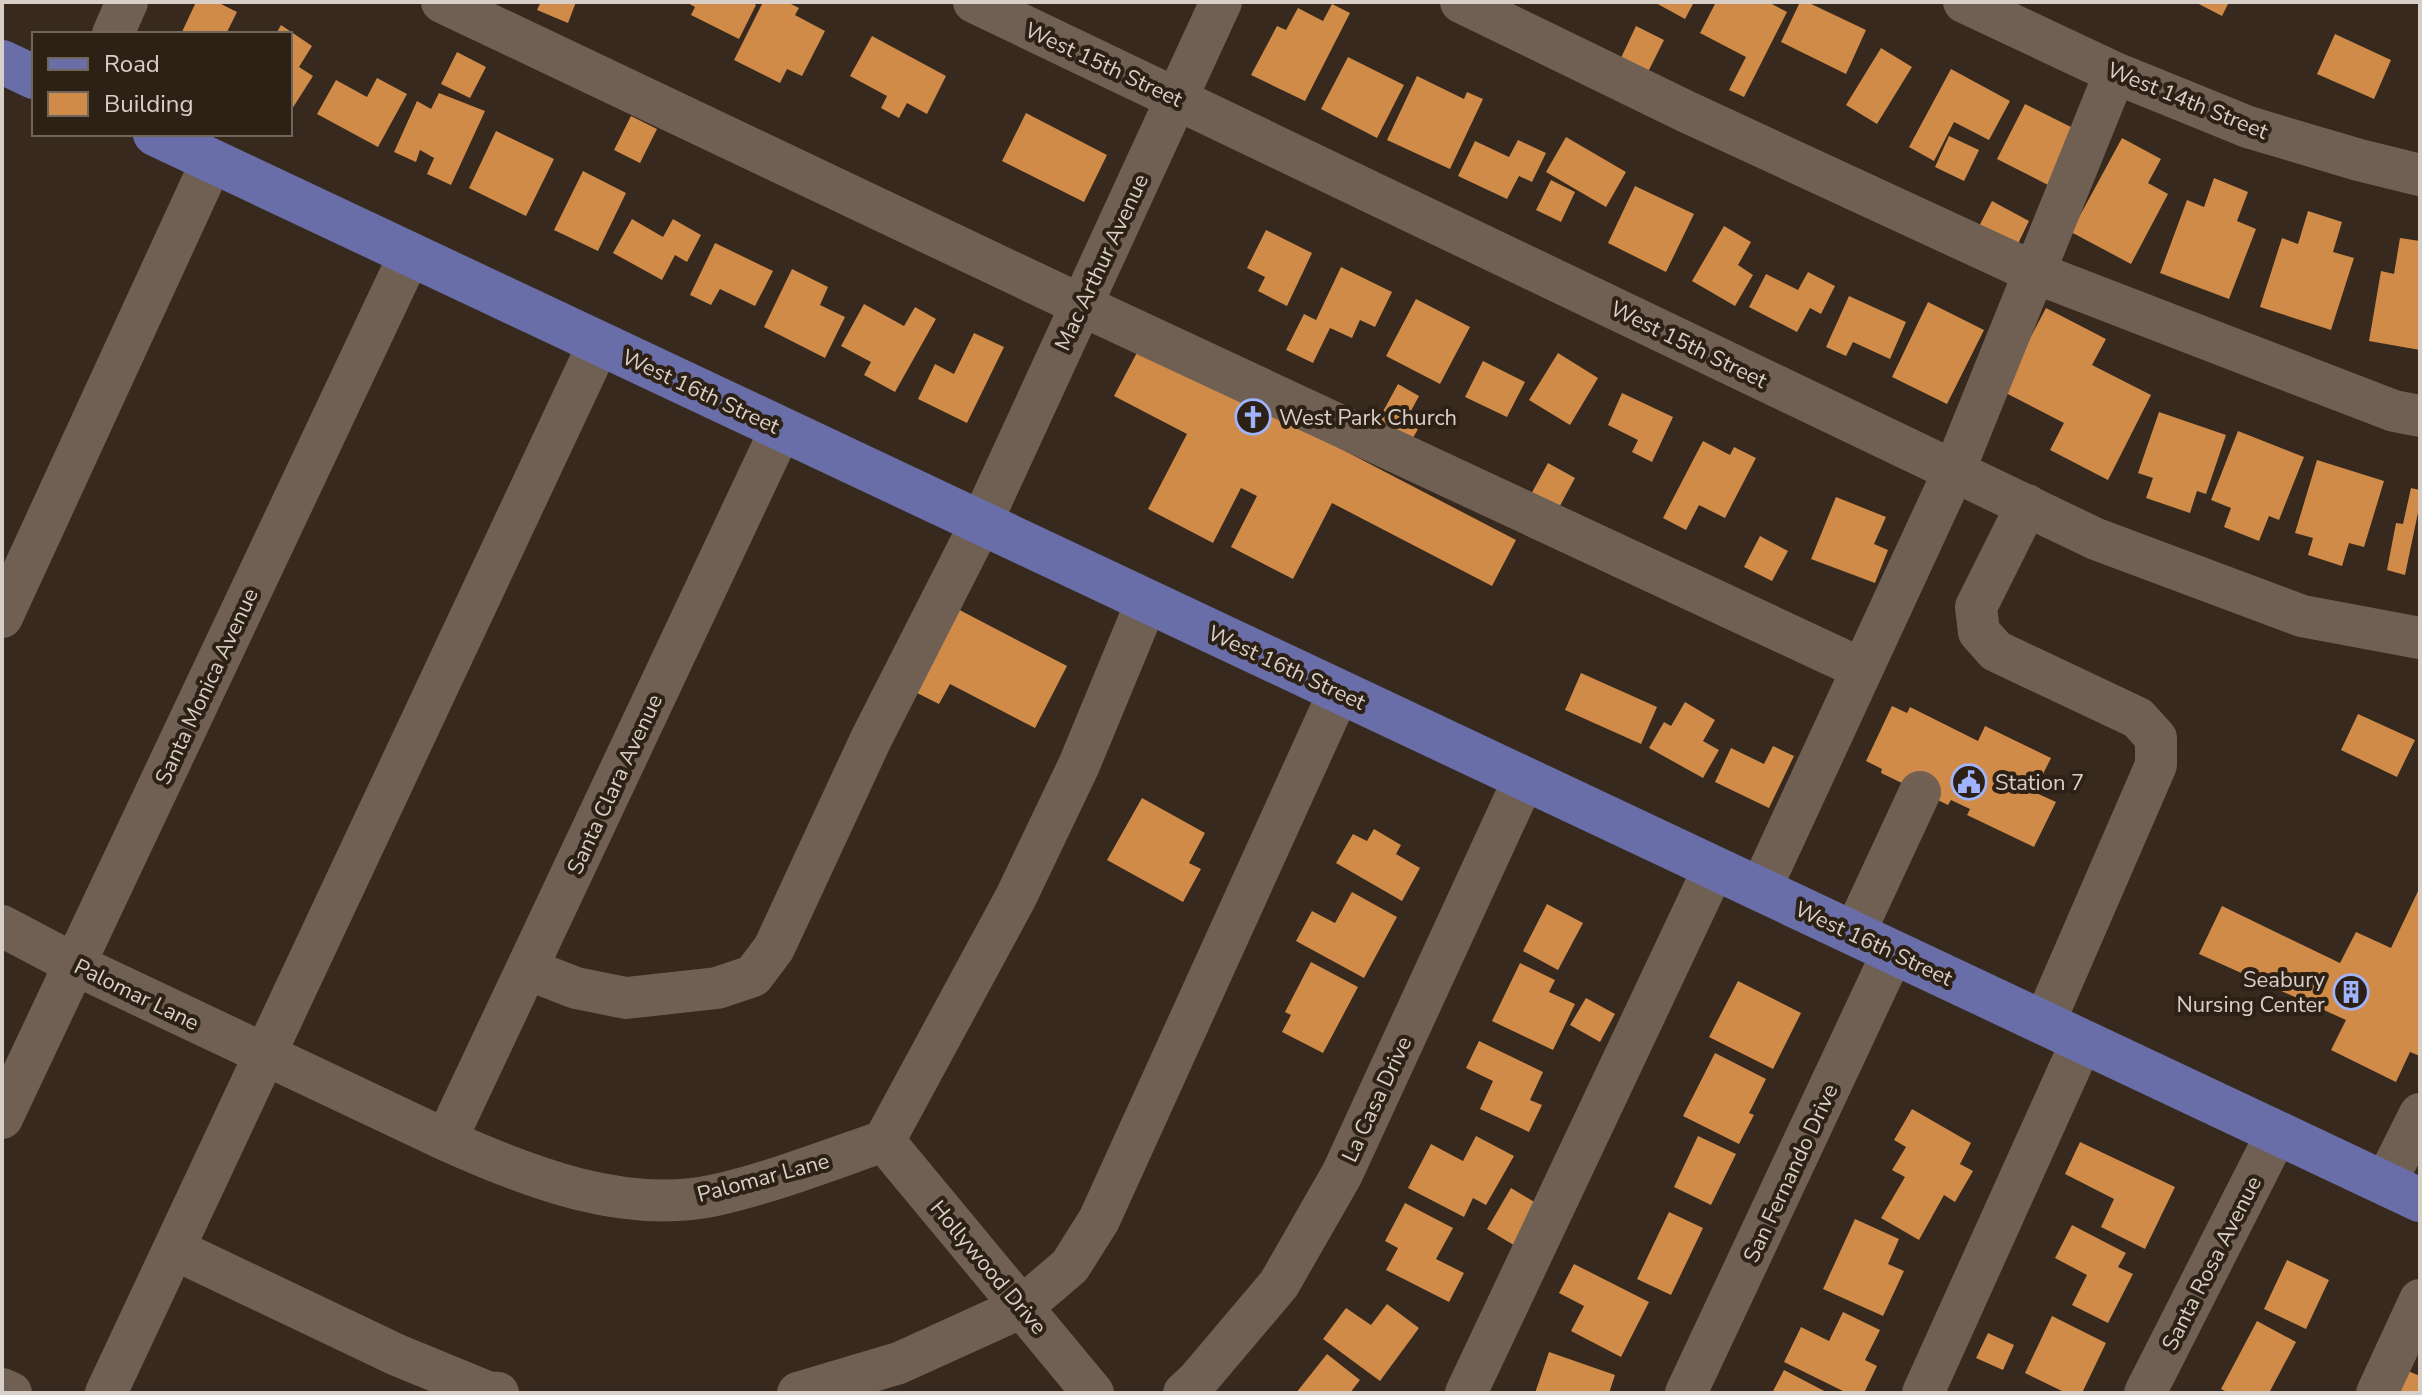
<svg xmlns="http://www.w3.org/2000/svg" width="2422" height="1395" viewBox="0 0 2422 1395" font-family="'Nunito Sans',sans-serif">
  <rect width="100%" height="100%" fill="#37291d"/>
  <path fill="#d08b49" d="M 196,2 L 217,2 L 237,12 L 226,34 L 181,34 Z
    M 541,2 L 576,2 L 568,23 L 537,10 Z
    M 686,2 L 751,2 L 756,5 L 739,39 L 691,15 L 695,7 Z
    M 763,2 L 787,2 L 799,8 L 795,15 L 825,31 L 802,76 L 787,69 L 780,83 L 734,60 Z
    M 1654,2 L 1694,2 L 1685,19 Z
    M 1716,2 L 1768,2 L 1787,12 L 1744,97 L 1729,90 L 1746,57 L 1700,33 Z
    M 1800,2 L 1807,2 L 1866,30 L 1846,74 L 1781,42 Z
    M 2195,2 L 2229,2 L 2222,16 Z
    M 1332,4 L 1350,13 L 1305,101 L 1251,75 L 1277,26 L 1286,30 L 1298,8 L 1323,21 Z
    M 281,25 L 312,46 L 299,67 L 313,76 L 292,109 L 290,107 L 290,34 L 276,34 Z
    M 1636,26 L 1664,40 L 1647,74 L 1620,60 Z
    M 2335,34 L 2391,60 L 2374,99 L 2317,74 Z
    M 872,36 L 946,76 L 927,114 L 907,103 L 899,118 L 881,108 L 887,96 L 850,76 Z
    M 1881,48 L 1912,67 L 1877,124 L 1846,105 Z
    M 457,52 L 486,67 L 470,98 L 441,84 Z
    M 1348,57 L 1404,85 L 1377,138 L 1321,109 Z
    M 1951,69 L 2010,101 L 1989,140 L 1954,122 L 1934,161 L 1909,147 Z
    M 1417,76 L 1464,99 L 1467,92 L 1483,99 L 1450,169 L 1387,140 Z
    M 377,78 L 407,94 L 378,147 L 317,114 L 336,80 L 367,97 Z
    M 439,93 L 485,111 L 451,185 L 427,174 L 434,158 L 420,150 L 416,162 L 394,152 L 417,101 L 431,109 Z
    M 2025,104 L 2077,130 L 2048,185 L 1997,159 Z
    M 1026,113 L 1107,155 L 1084,202 L 1002,161 Z
    M 631,116 L 657,129 L 640,163 L 614,150 Z
    M 496,131 L 554,159 L 526,216 L 469,188 Z
    M 1949,136 L 1979,150 L 1964,181 L 1935,167 Z
    M 1566,137 L 1626,172 L 1606,207 L 1546,172 Z
    M 2122,138 L 2161,159 L 2148,183 L 2168,194 L 2131,264 L 2071,232 Z
    M 1518,140 L 1546,153 L 1532,182 L 1519,176 L 1507,199 L 1458,176 L 1475,141 L 1509,157 Z
    M 583,171 L 626,193 L 598,251 L 554,230 Z
    M 2214,178 L 2248,192 L 2237,221 L 2256,229 L 2229,299 L 2160,273 L 2187,200 L 2204,207 Z
    M 1551,180 L 1575,192 L 1561,222 L 1536,210 Z
    M 1635,186 L 1694,214 L 1666,272 L 1608,243 Z
    M 1992,201 L 2029,221 L 2013,254 L 1975,234 Z
    M 2308,211 L 2342,222 L 2333,252 L 2354,258 L 2331,330 L 2260,307 L 2282,238 L 2298,244 Z
    M 632,219 L 663,237 L 673,219 L 701,235 L 687,262 L 675,255 L 662,280 L 613,253 Z
    M 1724,226 L 1751,242 L 1738,265 L 1753,275 L 1735,306 L 1692,281 Z
    M 1266,230 L 1312,253 L 1287,306 L 1258,291 L 1265,277 L 1247,268 Z
    M 2400,238 L 2420,241 L 2420,350 L 2369,341 L 2381,271 L 2394,274 Z
    M 715,243 L 773,271 L 755,306 L 720,289 L 711,305 L 690,295 Z
    M 1341,267 L 1392,292 L 1375,327 L 1360,320 L 1352,338 L 1330,328 L 1313,363 L 1286,350 L 1304,314 L 1316,320 Z
    M 792,269 L 828,287 L 820,305 L 845,317 L 825,358 L 764,327 Z
    M 1808,272 L 1835,286 L 1821,314 L 1810,308 L 1797,332 L 1749,307 L 1766,274 L 1798,290 Z
    M 1849,296 L 1906,322 L 1890,359 L 1853,342 L 1846,356 L 1826,347 Z
    M 1416,299 L 1470,327 L 1440,384 L 1386,356 Z
    M 1928,302 L 1984,330 L 1947,404 L 1892,377 Z
    M 864,304 L 904,326 L 915,307 L 936,319 L 895,392 L 864,375 L 871,362 L 841,346 Z
    M 2046,308 L 2106,339 L 2092,365 L 2151,395 L 2108,480 L 2050,450 L 2064,423 L 2002,391 Z
    M 974,333 L 1004,347 L 967,423 L 918,399 L 935,364 L 954,374 Z
    M 1141,345 L 1516,540 L 1492,586 L 1332,503 L 1293,579 L 1231,547 L 1257,496 L 1241,488 L 1213,543 L 1148,509 L 1187,434 L 1114,396 Z
    M 1558,353 L 1598,378 L 1570,425 L 1529,400 Z
    M 1483,361 L 1525,382 L 1507,417 L 1465,397 Z
    M 1398,384 L 1419,396 L 1405,422 L 1418,429 L 1409,445 L 1375,426 Z
    M 1622,393 L 1673,417 L 1652,462 L 1632,452 L 1638,440 L 1608,425 Z
    M 2159,412 L 2226,435 L 2206,494 L 2197,491 L 2190,513 L 2146,498 L 2153,478 L 2138,473 Z
    M 2238,431 L 2304,457 L 2279,520 L 2269,516 L 2259,541 L 2224,527 L 2231,508 L 2211,500 Z
    M 1703,441 L 1730,455 L 1734,447 L 1756,458 L 1725,518 L 1699,505 L 1686,530 L 1663,518 Z
    M 2317,460 L 2384,481 L 2364,547 L 2349,543 L 2342,566 L 2308,555 L 2313,538 L 2295,533 Z
    M 1548,463 L 1575,478 L 1556,513 L 1529,498 Z
    M 2411,488 L 2420,490 L 2420,503 L 2405,575 L 2387,570 L 2396,523 L 2403,524 Z
    M 1836,497 L 1886,517 L 1874,544 L 1888,550 L 1875,583 L 1811,559 Z
    M 1760,536 L 1788,551 L 1772,581 L 1744,567 Z
    M 950,605 L 1067,666 L 1035,728 L 950,684 L 939,704 L 907,688 Z
    M 1581,673 L 1657,707 L 1641,744 L 1565,710 Z
    M 1685,702 L 1715,720 L 1703,741 L 1719,750 L 1703,778 L 1649,748 L 1664,722 L 1671,726 Z
    M 1892,706 L 1907,713 L 1910,707 L 1978,741 L 1985,726 L 2051,758 L 2034,792 L 2056,802 L 2034,847 L 1967,815 L 1970,809 L 1951,800 L 1948,805 L 1881,773 L 1882,769 L 1866,761 Z
    M 2358,714 L 2415,740 L 2397,777 L 2341,750 Z
    M 1773,746 L 1794,756 L 1769,808 L 1715,782 L 1731,748 L 1764,764 Z
    M 1142,798 L 1205,833 L 1189,863 L 1201,869 L 1183,902 L 1107,860 Z
    M 1374,829 L 1401,845 L 1396,854 L 1420,868 L 1402,901 L 1336,863 L 1353,834 L 1367,841 Z
    M 2420,887 L 2420,1056 L 2410,1052 L 2396,1082 L 2331,1050 L 2346,1020 L 2199,954 L 2222,906 L 2340,963 L 2356,932 L 2391,948 Z
    M 1352,892 L 1397,917 L 1364,978 L 1296,941 L 1312,911 L 1335,923 Z
    M 1547,904 L 1583,923 L 1558,970 L 1523,951 Z
    M 1311,962 L 1358,987 L 1323,1053 L 1282,1032 L 1291,1015 L 1285,1012 Z
    M 1520,963 L 1555,980 L 1549,992 L 1575,1004 L 1553,1050 L 1492,1021 Z
    M 1738,981 L 1801,1013 L 1773,1069 L 1709,1037 Z
    M 1586,998 L 1615,1014 L 1600,1042 L 1570,1025 Z
    M 1479,1041 L 1543,1072 L 1530,1100 L 1542,1105 L 1529,1132 L 1480,1109 L 1493,1081 L 1466,1068 Z
    M 1715,1053 L 1766,1079 L 1749,1113 L 1754,1115 L 1739,1144 L 1683,1116 Z
    M 1912,1109 L 1971,1143 L 1960,1164 L 1973,1171 L 1955,1202 L 1944,1195 L 1919,1240 L 1881,1218 L 1905,1177 L 1892,1170 L 1906,1147 L 1894,1140 Z
    M 1476,1136 L 1514,1156 L 1486,1205 L 1473,1198 L 1464,1217 L 1408,1188 L 1431,1144 L 1463,1161 Z
    M 1698,1136 L 1736,1154 L 1711,1205 L 1674,1187 Z
    M 2080,1142 L 2175,1187 L 2145,1249 L 2101,1227 L 2114,1199 L 2065,1174 Z
    M 1511,1188 L 1541,1206 L 1517,1247 L 1487,1229 Z
    M 1405,1203 L 1453,1228 L 1436,1259 L 1464,1273 L 1449,1302 L 1386,1270 L 1398,1248 L 1385,1241 Z
    M 1669,1212 L 1703,1228 L 1671,1295 L 1637,1279 Z
    M 1855,1219 L 1899,1239 L 1888,1264 L 1904,1271 L 1883,1316 L 1823,1289 Z
    M 2072,1225 L 2126,1253 L 2118,1267 L 2133,1274 L 2108,1323 L 2072,1305 L 2087,1275 L 2055,1258 Z
    M 2287,1260 L 2329,1280 L 2306,1329 L 2264,1309 Z
    M 1574,1264 L 1649,1302 L 1621,1357 L 1571,1331 L 1584,1306 L 1559,1293 Z
    M 1387,1304 L 1419,1328 L 1380,1381 L 1323,1339 L 1346,1308 L 1371,1325 Z
    M 1843,1312 L 1880,1330 L 1865,1360 L 1877,1366 L 1864,1393 L 1847,1393 L 1784,1362 L 1801,1327 L 1829,1341 Z
    M 2052,1316 L 2106,1343 L 2082,1393 L 2066,1393 L 2025,1373 Z
    M 2257,1321 L 2296,1342 L 2269,1393 L 2229,1393 L 2221,1389 Z
    M 1988,1333 L 2014,1345 L 2003,1370 L 1976,1358 Z
    M 1549,1352 L 1615,1375 L 1609,1393 L 1535,1393 Z
    M 1327,1354 L 1360,1380 L 1350,1393 L 1296,1393 Z
    M 1784,1370 L 1828,1393 L 1772,1393 Z
    M 2408,1371 L 2420,1376 L 2420,1393 L 2398,1393 Z"/>
  <g fill="none" stroke-linecap="round" stroke-linejoin="round">
    <path stroke="#706053" stroke-width="42" d="M 442,2 L 1081,305 L 1862,669
      M 974,2 L 2096,539 L 2302,616 L 2420,638
      M 1461,2 L 1685,111 L 2033,272 L 2394,411 L 2420,416
      M 1964,2 L 2115,73 L 2248,127 L 2359,160 L 2420,175
      M 113,34 L 127,2
      M 2027,505 L 1976,607 L 1979,632 L 1996,651 L 2138,718 L 2156,738 L 2156,765 L 2044,1023
      M 2,617 L 212,161
      M 1760,890 L 1954,471 L 2115,73
      M 2,926 L 74,964 L 446,1140 C 528,1177 625,1215 716,1195 C 773,1182 829,1160 884,1141 L 1016,897 L 1079,765 L 1147,601
      M 1854,934 L 1920,792
      M 527,969 L 576,988 L 626,998 L 717,988 L 753,976 L 774,948 L 871,739 L 981,523 L 1221,2
      M 2,1118 L 410,254
      M 446,1140 L 781,429
      M 884,1141 L 1093,1393
      M 2385,1184 L 2420,1114
      M 174,1249 L 397,1355 L 487,1392 L 498,1393
      M 2,1389 L 11,1393
      M 106,1393 L 599,343
      M 798,1393 L 899,1363 L 1022,1307 L 1070,1266 L 1099,1220 L 1339,692
      M 1184,1393 L 1197,1381 L 1279,1284 L 1342,1174 L 1524,779
      M 1466,1393 L 1714,868
      M 1686,1393 L 1893,952
      M 1923,1393 L 2082,1041
      M 2145,1393 L 2277,1133
      M 2377,1393 L 2420,1300"/>
    <path stroke="#696ea8" stroke-width="44" d="M 2,62 L 34,77
      M 155,134 L 2420,1200"/>
  </g>
  <defs>
    <symbol id="church-ring" viewBox="-11 -11 22 22"><circle r="9.5" fill="#2d2014" stroke="#a0b3fd" stroke-width="1.5"/><path d="M-1.2-6h2.4v3.5h3.3v2.4h-3.3V6h-2.4V-.1h-3.3v-2.4h3.3Z" fill="#a0b3fd"/></symbol>
    <symbol id="civic-ring" viewBox="-11 -11 22 22"><circle r="9.5" fill="#2d2014" stroke="#a0b3fd" stroke-width="1.5"/><path d="M-.6-6.5H3V-4.5H.6V-3L4-1V1h2V6H-6V1h2V-1L-.6-3ZM-1.2 2.5V6h2.4V2.5Z" fill="#a0b3fd"/></symbol>
    <symbol id="building-ring" viewBox="-11 -11 22 22"><circle r="9.5" fill="#2d2014" stroke="#a0b3fd" stroke-width="1.5"/><path d="M-4-6H4V6H1V3H-1V6H-4ZM-2.5-4.3h1.7v1.8h-1.7ZM.8-4.3h1.7v1.8H.8ZM-2.5-1h1.7V.8h-1.7ZM.8-1h1.7V.8H.8Z" fill="#a0b3fd"/></symbol>
  </defs>
  <g fill-rule="evenodd">
    <use href="#church-ring" x="1233" y="397" width="40" height="40"/>
    <use href="#civic-ring" x="1949" y="762" width="40" height="40"/>
    <use href="#building-ring" x="2331" y="972" width="40" height="40"/>
  </g>
  <g text-anchor="middle" stroke-width="8" stroke-linejoin="round" paint-order="stroke">
    <g font-size="22" fill="#d8cfc8" stroke="#2d2014">
      <text transform="translate(1104 64) rotate(25)" y="8">West 15th Street</text>
      <text transform="translate(2188 100) rotate(22)" y="8">West 14th Street</text>
      <text transform="translate(1101 262) rotate(-65)" y="8">Mac Arthur Avenue</text>
      <text transform="translate(1689 344) rotate(26)" y="8">West 15th Street</text>
      <text transform="translate(701 391) rotate(25)" y="8">West 16th Street</text>
      <text transform="translate(1287 667) rotate(25)" y="8">West 16th Street</text>
      <text transform="translate(206 686) rotate(-65)" y="8">Santa Monica Avenue</text>
      <text transform="translate(614 784) rotate(-65)" y="8">Santa Clara Avenue</text>
      <text transform="translate(1874 943) rotate(25)" y="8">West 16th Street</text>
      <text transform="translate(137 994) rotate(26)" y="8">Palomar Lane</text>
      <text transform="translate(1376 1099) rotate(-65)" y="8">La Casa Drive</text>
      <text transform="translate(1790 1173) rotate(-65)" y="8">San Fernando Drive</text>
      <text transform="translate(763 1177) rotate(-15)" y="8">Palomar Lane</text>
      <text transform="translate(2211 1263) rotate(-63)" y="8">Santa Rosa Avenue</text>
      <text transform="translate(989 1267) rotate(50)" y="8">Hollywood Drive</text>
    </g>
    <g font-size="22" fill="#d8cfc8" stroke="#2d2014" text-anchor="start">
      <text x="1279" y="425">West Park Church</text>
      <text x="1995" y="790">Station 7</text>
      <text x="2325" y="987" text-anchor="end">Seabury<tspan x="2325" dy="25">Nursing Center</tspan></text>
    </g>
  </g>
  <rect width="2422" height="1395" fill="none" stroke="#d8cfc8" stroke-width="8"/>
  <rect x="32" y="32" width="260" height="104" fill="#2d2014" stroke="#71665c" stroke-width="2"/>
  <rect x="48" y="58" width="40" height="12" fill="#696ea8" stroke="#71665c" stroke-width="2"/>
  <text x="104" y="72" font-size="24" fill="#d8cfc8">Road</text>
  <rect x="48" y="92" width="40" height="24" fill="#d08b49" stroke="#71665c" stroke-width="2"/>
  <text x="104" y="112" font-size="24" fill="#d8cfc8">Building</text>
</svg>
